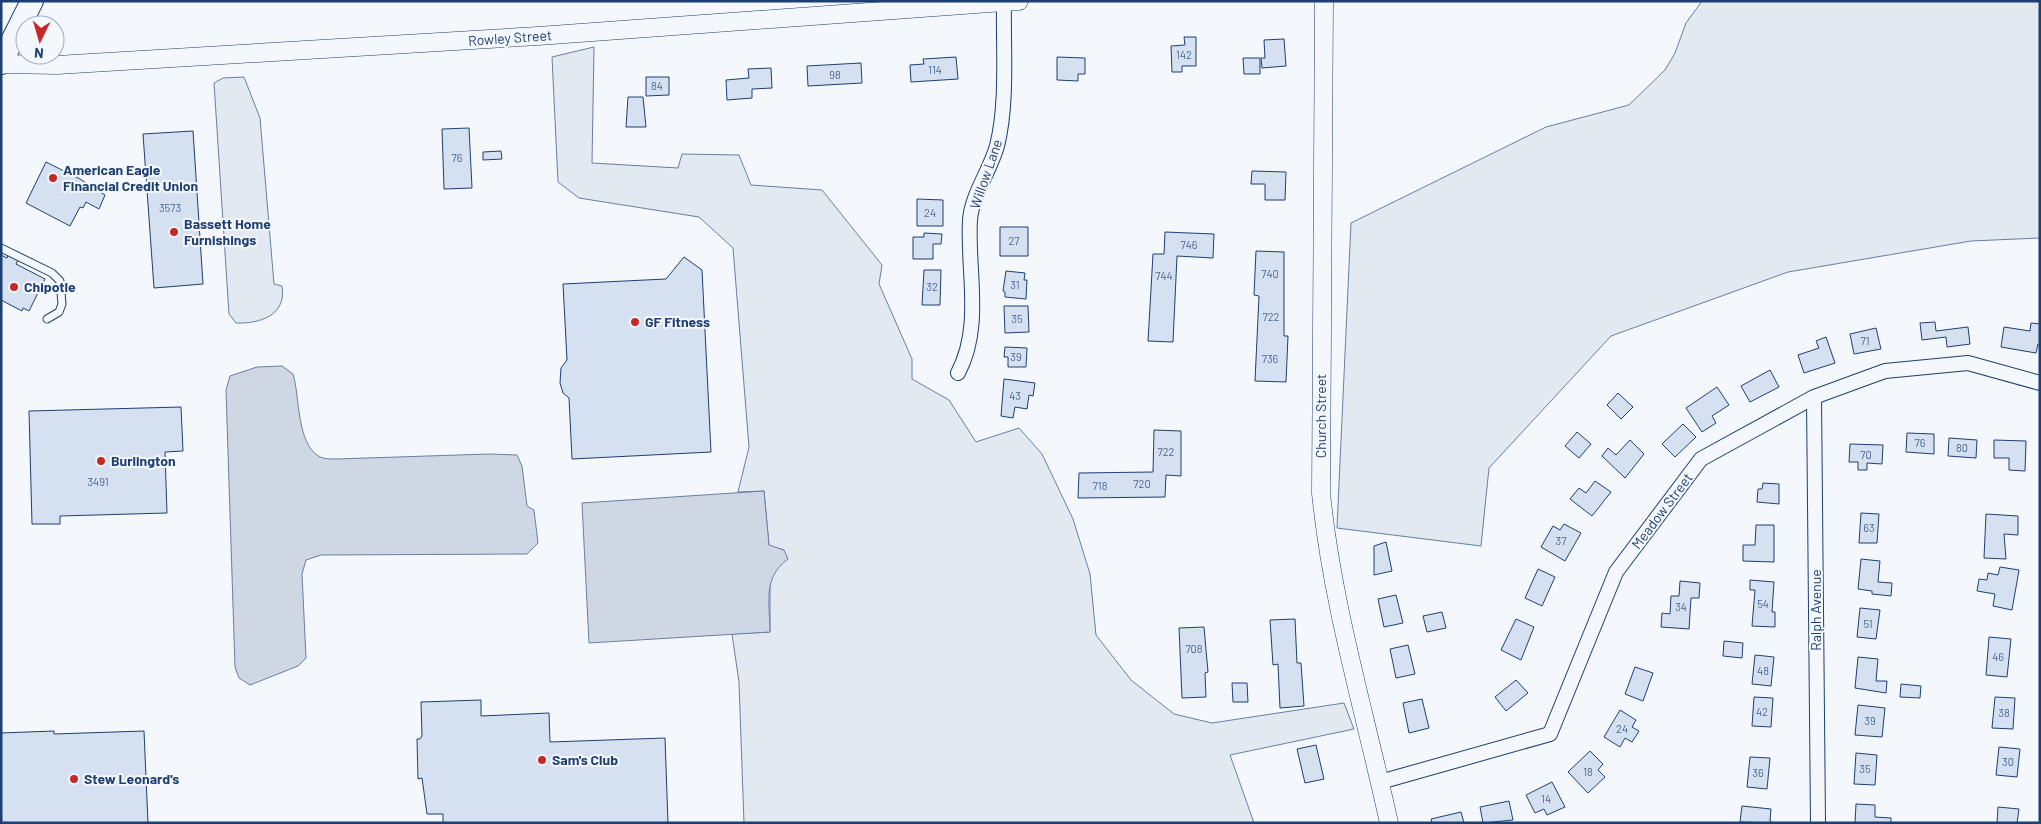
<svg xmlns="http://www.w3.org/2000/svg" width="2041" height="824" viewBox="0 0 2041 824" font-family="Barlow,sans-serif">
  <rect width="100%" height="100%" fill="#f4f7fb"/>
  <path fill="#e3e9f0" stroke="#687fa3" d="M 1702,1 L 2040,1 L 2040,238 L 1971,241 L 1788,272 L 1611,336 L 1489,468 L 1481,546 L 1337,528 L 1351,223 L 1546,127 L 1629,105 L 1665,70 L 1675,53 L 1686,23 Z
    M 594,47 L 592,163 L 678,168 L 682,154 L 739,155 L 751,185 L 822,190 L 882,265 L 879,284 L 912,359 L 912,379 L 949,400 L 976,442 L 1019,428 L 1042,454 L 1073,519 L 1090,574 L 1096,635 L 1131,680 L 1174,714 L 1212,723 L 1344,703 L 1354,729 L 1230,755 L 1254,823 L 744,823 L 739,682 L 732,634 L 770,632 L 770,578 L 778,566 L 784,550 L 769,546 L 764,491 L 738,492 L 749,447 L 733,248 L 699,217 L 579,198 L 558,182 L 552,57 Z
    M 244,77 L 260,118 L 274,284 L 282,286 C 287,315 260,324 236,323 L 229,314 L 214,83 L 223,78 Z"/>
  <path fill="#cfd7e4" stroke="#687fa3" d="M 282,366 L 293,374 C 300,396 296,444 320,457 C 324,459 331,459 336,459 L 489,454 L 517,455 L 522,466 L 527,506 L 534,510 L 538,543 L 527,554 L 321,555 L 306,560 L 302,574 L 306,658 L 298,666 L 250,685 L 239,678 L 235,667 L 226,390 L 230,376 L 257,367 Z
    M 764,491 L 769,545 L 784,550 L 788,559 C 762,578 770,603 770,632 L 589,643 L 582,503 Z"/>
  <path fill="#d5e0f0" stroke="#1d3f73" d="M 1184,37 L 1196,37 L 1196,66 L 1182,66 L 1182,72 L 1172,72 L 1171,46 L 1185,45 Z
    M 1284,39 L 1286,66 L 1262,68 L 1261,58 L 1265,58 L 1264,40 Z
    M 956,57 L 958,79 L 911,82 L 910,65 L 924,64 L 923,59 Z
    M 1057,57 L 1085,58 L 1085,74 L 1078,74 L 1078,81 L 1057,80 Z
    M 1243,58 L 1260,58 L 1260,74 L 1244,74 Z
    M 861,63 L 862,83 L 808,86 L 807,66 Z
    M 771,68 L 772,88 L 752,89 L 752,98 L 727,100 L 726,80 L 749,78 L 748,69 Z
    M 646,77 L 669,77 L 669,95 L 646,96 Z
    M 628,97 L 643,97 L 646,127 L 626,127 Z
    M 469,128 L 472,188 L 444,189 L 442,129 Z
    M 193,131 L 203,284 L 154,288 L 143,134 Z
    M 501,151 L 502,159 L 483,160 L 483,152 Z
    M 46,162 L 80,179 L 105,195 L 99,209 L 86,202 L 83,208 L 80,207 L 70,226 L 26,203 Z
    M 1252,171 L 1286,172 L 1285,200 L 1265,200 L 1265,184 L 1251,184 Z
    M 917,199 L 943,200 L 943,226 L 917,226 Z
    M 1000,227 L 1028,227 L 1028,256 L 1000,256 Z
    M 1165,232 L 1214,234 L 1213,258 L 1177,256 L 1173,342 L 1148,341 L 1153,254 L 1164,254 Z
    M 924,233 L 942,234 L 941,244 L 933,244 L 933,259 L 913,259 L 913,237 L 924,237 Z
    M 1256,251 L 1284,252 L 1284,336 L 1288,336 L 1286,382 L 1255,381 L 1259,296 L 1254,295 Z
    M 1,255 L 7,258 L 8,255 L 18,260 L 16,264 L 45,279 L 29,311 L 23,308 L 22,311 L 1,300 Z
    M 684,257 L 702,270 L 711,452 L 572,459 L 569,398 L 563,393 L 560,383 L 561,368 L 567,360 L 563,284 L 666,279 Z
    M 924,270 L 941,270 L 940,305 L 922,305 Z
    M 1006,271 L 1025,273 L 1024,280 L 1027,280 L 1026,299 L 1005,297 L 1005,292 L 1003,291 Z
    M 1004,306 L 1028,306 L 1029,332 L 1005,333 Z
    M 1935,322 L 1936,331 L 1968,327 L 1970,344 L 1947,347 L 1946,337 L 1922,340 L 1920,323 Z
    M 2031,323 L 2040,324 L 2040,344 L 2038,344 L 2036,353 L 2001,347 L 2004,327 L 2030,331 Z
    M 1876,328 L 1881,349 L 1854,354 L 1850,334 Z
    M 1826,337 L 1835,363 L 1804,373 L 1798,355 L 1819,348 L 1816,341 Z
    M 1005,347 L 1027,348 L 1026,367 L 1008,367 L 1008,357 L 1004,357 Z
    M 1770,370 L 1779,387 L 1750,402 L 1741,386 Z
    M 1004,379 L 1035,383 L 1033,396 L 1029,395 L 1027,409 L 1015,407 L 1013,418 L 1001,416 Z
    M 1717,387 L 1729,405 L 1712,416 L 1716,423 L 1702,432 L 1686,408 Z
    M 1618,393 L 1633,407 L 1621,419 L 1607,405 Z
    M 181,407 L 183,451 L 165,452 L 167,513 L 60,516 L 60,524 L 32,524 L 29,411 Z
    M 1683,424 L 1696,437 L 1675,457 L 1662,444 Z
    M 1154,430 L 1181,431 L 1181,476 L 1166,475 L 1165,497 L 1078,498 L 1079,473 L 1153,472 Z
    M 1577,432 L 1591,444 L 1579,458 L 1565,446 Z
    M 1907,433 L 1934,434 L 1934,454 L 1906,452 Z
    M 1949,438 L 1977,440 L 1976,458 L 1948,456 Z
    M 1630,440 L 1644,454 L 1625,478 L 1602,456 L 1608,448 L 1616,455 Z
    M 1994,440 L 2026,441 L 2025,471 L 2009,470 L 2009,458 L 1994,458 Z
    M 1850,444 L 1883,445 L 1882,464 L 1867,463 L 1867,470 L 1858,470 L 1858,462 L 1849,462 Z
    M 1595,481 L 1611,492 L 1592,516 L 1570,499 L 1579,488 L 1586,493 Z
    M 1763,483 L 1779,484 L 1779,504 L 1757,502 L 1758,489 L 1762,489 Z
    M 1861,513 L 1879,514 L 1877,543 L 1859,543 Z
    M 1986,514 L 2018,516 L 2018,535 L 2004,534 L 2006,559 L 1984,558 Z
    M 1564,524 L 1581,533 L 1565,561 L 1541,547 L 1553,526 L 1560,530 Z
    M 1756,525 L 1774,525 L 1774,562 L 1743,561 L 1743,545 L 1755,545 Z
    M 1386,542 L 1392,571 L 1374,575 L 1374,546 Z
    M 1861,559 L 1880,561 L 1878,582 L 1892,583 L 1891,596 L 1872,594 L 1872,591 L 1858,589 Z
    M 2000,567 L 2019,570 L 2012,610 L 1993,606 L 1995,594 L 1977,591 L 1979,579 L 1987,580 L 1988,573 L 1998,575 Z
    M 1538,569 L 1555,577 L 1542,606 L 1525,598 Z
    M 1750,580 L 1774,582 L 1772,612 L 1775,612 L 1775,627 L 1752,626 L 1755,590 L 1750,590 Z
    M 1680,581 L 1700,583 L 1699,598 L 1691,598 L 1689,629 L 1661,627 L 1662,613 L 1670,614 L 1671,596 L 1679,596 Z
    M 1396,595 L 1403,623 L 1384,627 L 1378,599 Z
    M 1860,608 L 1880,610 L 1876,639 L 1857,637 Z
    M 1442,612 L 1446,628 L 1427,632 L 1423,616 Z
    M 1295,619 L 1297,663 L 1301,663 L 1304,706 L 1280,708 L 1278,664 L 1273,665 L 1270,620 Z
    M 1516,619 L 1534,627 L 1521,660 L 1501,650 Z
    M 1204,627 L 1208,672 L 1205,673 L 1206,697 L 1182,698 L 1179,628 Z
    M 1989,637 L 2011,639 L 2007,677 L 1986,675 Z
    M 1724,641 L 1743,643 L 1742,658 L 1723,656 Z
    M 1408,645 L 1415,674 L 1396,678 L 1390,649 Z
    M 1755,655 L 1774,657 L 1771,686 L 1752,684 Z
    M 1858,657 L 1878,659 L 1876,681 L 1887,681 L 1886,693 L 1855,688 Z
    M 1635,667 L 1653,673 L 1643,701 L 1625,694 Z
    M 1516,680 L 1528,693 L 1506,711 L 1495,697 Z
    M 1232,683 L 1247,683 L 1248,702 L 1233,702 Z
    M 1901,684 L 1921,686 L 1920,698 L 1900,697 Z
    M 1754,697 L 1773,698 L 1771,727 L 1752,726 Z
    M 1995,697 L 2015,698 L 2013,729 L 1992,728 Z
    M 1422,699 L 1429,728 L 1409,733 L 1403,703 Z
    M 481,700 L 481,716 L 549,713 L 550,742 L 665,738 L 668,823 L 443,823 L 443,814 L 427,814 L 422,778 L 418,779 L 417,739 L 420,739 L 422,736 L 421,702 Z
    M 1858,705 L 1885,708 L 1882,737 L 1855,735 Z
    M 1620,710 L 1636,720 L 1632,727 L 1639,731 L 1632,742 L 1625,738 L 1620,747 L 1604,737 Z
    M 54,731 L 54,734 L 144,731 L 148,823 L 1,823 L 1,733 Z
    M 1316,745 L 1324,779 L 1305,783 L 1297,749 Z
    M 1999,747 L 2020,749 L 2017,777 L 1996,775 Z
    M 1590,751 L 1603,764 L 1598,770 L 1605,777 L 1588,793 L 1568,772 Z
    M 1856,753 L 1877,755 L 1875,785 L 1854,784 Z
    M 1750,757 L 1770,758 L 1767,789 L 1747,787 Z
    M 1552,782 L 1565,807 L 1547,815 L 1544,809 L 1535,813 L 1526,795 Z
    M 1509,801 L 1513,820 L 1483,823 L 1480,807 Z
    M 1856,804 L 1875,805 L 1875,817 L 1891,818 L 1891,823 L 1855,823 Z
    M 1742,806 L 1771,809 L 1770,821 L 1773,823 L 1740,822 Z
    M 1998,807 L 2019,809 L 2017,823 L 1997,823 Z
    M 1461,812 L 1464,823 L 1432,823 L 1431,819 Z"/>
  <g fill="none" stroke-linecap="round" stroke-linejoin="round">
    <defs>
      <path id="service" d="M 1,248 L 52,273 L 60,281 L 62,304 L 59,312 L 47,319"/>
      <path id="minor" d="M 958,373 C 983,326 967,271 970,220 C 972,194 990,171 997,146 C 1008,102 1003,48 1004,2
        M 1814,397 L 1818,823
        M 1380,782 L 1550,734 L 1616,572 L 1701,459 L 1814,397 L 1885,371 L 1968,363 L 2040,383"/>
      <path id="tertiary" d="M 1324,1 L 1321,493 C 1332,604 1365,713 1389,823
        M 1,64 L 57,65 L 538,36 L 1019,1"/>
      <path id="trunk" d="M 1,63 L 32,1"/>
    </defs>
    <use href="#service" stroke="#1d3f73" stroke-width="9"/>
    <use href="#minor" stroke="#1d3f73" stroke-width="16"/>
    <use href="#tertiary" stroke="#1d3f73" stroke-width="19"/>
    <use href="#trunk" stroke="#1d3f73" stroke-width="24"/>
    <use href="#service" stroke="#f4f7fb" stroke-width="7"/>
    <use href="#minor" stroke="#f4f7fb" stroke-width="14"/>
    <use href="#tertiary" stroke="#f4f7fb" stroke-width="18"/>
    <use href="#trunk" stroke="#f4f7fb" stroke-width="22"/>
  </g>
  <g fill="#c62828" stroke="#f4f7fb" stroke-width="2">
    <circle cx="53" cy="178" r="5"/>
    <circle cx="174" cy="232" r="5"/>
    <circle cx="14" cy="287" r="5"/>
    <circle cx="635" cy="322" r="5"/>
    <circle cx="101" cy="461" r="5"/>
    <circle cx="542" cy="760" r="5"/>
    <circle cx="74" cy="779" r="5"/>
  </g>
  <g text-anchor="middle" stroke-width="4" stroke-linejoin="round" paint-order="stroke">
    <g font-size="11" fill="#4b6792">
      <text x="1184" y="59">142</text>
      <text x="935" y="74">114</text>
      <text x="835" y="79">98</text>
      <text x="657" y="90">84</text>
      <text x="457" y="162">76</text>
      <text x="170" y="212">3573</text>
      <text x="930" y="217">24</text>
      <text x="1014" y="245">27</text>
      <text x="1189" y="249">746</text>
      <text x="1270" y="278">740</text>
      <text x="1164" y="280">744</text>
      <text x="1015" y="289">31</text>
      <text x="932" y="291">32</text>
      <text x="1271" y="321">722</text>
      <text x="1017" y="323">35</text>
      <text x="1865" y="345">71</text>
      <text x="1016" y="361">39</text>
      <text x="1270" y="363">736</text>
      <text x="1015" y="400">43</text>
      <text x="1920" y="447">76</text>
      <text x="1962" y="452">80</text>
      <text x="1166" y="456">722</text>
      <text x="1866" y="459">70</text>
      <text x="98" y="486">3491</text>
      <text x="1142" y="488">720</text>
      <text x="1100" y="490">718</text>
      <text x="1869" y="532">63</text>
      <text x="1561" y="545">37</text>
      <text x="1763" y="608">54</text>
      <text x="1681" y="611">34</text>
      <text x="1868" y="628">51</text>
      <text x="1194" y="653">708</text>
      <text x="1998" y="661">46</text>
      <text x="1763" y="675">48</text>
      <text x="1762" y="716">42</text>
      <text x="2004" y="717">38</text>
      <text x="1870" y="725">39</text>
      <text x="1622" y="733">24</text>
      <text x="2008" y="766">30</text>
      <text x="1865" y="773">35</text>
      <text x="1588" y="776">18</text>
      <text x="1758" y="777">36</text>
      <text x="1546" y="803">14</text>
    </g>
    <g font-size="14" fill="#1d3f73" stroke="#f4f7fb">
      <text transform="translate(510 38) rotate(-4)" y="5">Rowley Street</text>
      <text transform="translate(986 174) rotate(-71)" y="5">Willow Lane</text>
      <text transform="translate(1321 416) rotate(-90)" y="5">Church Street</text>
      <text transform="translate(1662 511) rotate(-53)" y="5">Meadow Street</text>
      <text transform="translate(1816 610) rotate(-90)" y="5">Ralph Avenue</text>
    </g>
    <g font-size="14" font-weight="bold" fill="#1d3f73" stroke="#f4f7fb" text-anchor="start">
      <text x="63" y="175">American Eagle<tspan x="63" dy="16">Financial Credit Union</tspan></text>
      <text x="184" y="229">Bassett Home<tspan x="184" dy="16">Furnishings</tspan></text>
      <text x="24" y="292">Chipotle</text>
      <text x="645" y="327">GF Fitness</text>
      <text x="111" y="466">Burlington</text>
      <text x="552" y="765">Sam's Club</text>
      <text x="84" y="784">Stew Leonard's</text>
    </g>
  </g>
  <rect width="2041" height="824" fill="none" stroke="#1d3f73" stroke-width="5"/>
  <g transform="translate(40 40) rotate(185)"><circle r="24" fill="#f4f7fb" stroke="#9eadc5"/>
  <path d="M0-4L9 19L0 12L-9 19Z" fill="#c62828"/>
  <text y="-8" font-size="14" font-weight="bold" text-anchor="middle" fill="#1d3f73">N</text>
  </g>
</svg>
